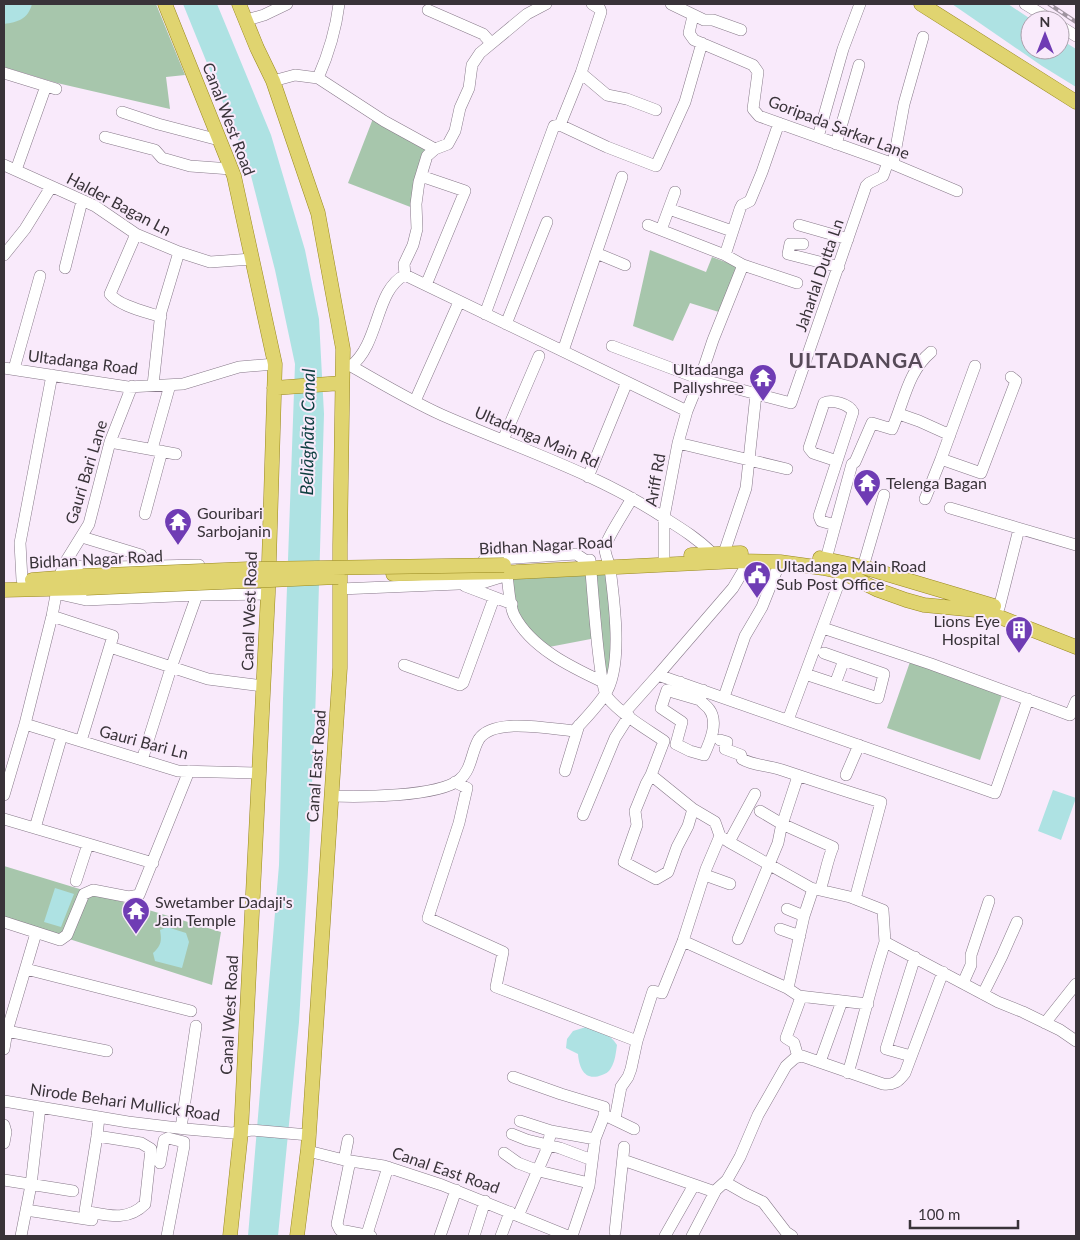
<svg xmlns="http://www.w3.org/2000/svg" width="1080" height="1240" viewBox="0 0 1080 1240" font-family="Lato,sans-serif">
  <rect width="100%" height="100%" fill="#f9eafb"/>
  <path fill="#a7c6ac" d="M 4,4 L 156,4 L 185,75 L 166,77 L 170,109 L 57,83 L 4,67 Z
    M 374,116 L 430,149 L 413,208 L 348,183 Z
    M 650,250 L 706,272 L 712,257 L 739,267 L 722,313 L 690,303 L 673,341 L 633,326 Z
    M 608,568 L 615,640 L 606,688 L 594,569 Z
    M 589,570 L 596,638 L 549,647 L 530,632 L 518,611 L 511,577 Z
    M 911,659 L 1003,692 L 980,760 L 887,728 Z
    M 4,866 L 221,932 L 212,985 L 4,918 Z"/>
  <path fill="#aee2e3" d="M 4,4 L 32,4 C 28,19 18,22 4,24 Z
    M 183,4 L 217,4 L 271,135 L 305,250 L 319,319 L 324,414 L 315,720 L 308,870 L 299,1022 L 278,1236 L 248,1236 L 279,865 L 283,699 L 295,364 L 275,270 L 248,164 Z
    M 952,4 L 1008,4 L 1032,20 L 1030,20 L 1030,50 L 1060,50 L 1060,39 L 1076,49 L 1076,87 L 1042,66 Z
    M 1053,790 L 1076,798 L 1061,840 L 1038,831 Z
    M 55,888 L 74,894 L 61,927 L 44,922 Z
    M 167,927 L 186,933 L 189,942 L 182,968 L 155,961 L 153,953 C 161,946 162,941 160,930 Z
    M 586,1027 C 600,1029 609,1033 617,1045 C 616,1052 615,1062 611,1068 C 609,1072 605,1074 602,1075 C 585,1082 579,1068 578,1054 L 566,1048 L 567,1039 L 573,1031 Z"/>
  <g fill="none" stroke-linecap="round" stroke-linejoin="round">
    <defs>
      <path id="minor" d="M 671,4 L 704,20 L 713,20 L 741,30
        M 1025,4 L 1051,20
        M 428,10 L 483,34 L 491,43
        M 693,16 L 689,33 L 694,40 L 753,65 L 758,72 L 753,109 L 759,116 L 888,162 L 957,191
        M 247,20 L 264,15 L 287,4
        M 1060,26 L 1076,36
        M 4,73 L 56,89
        M 581,73 L 607,95 L 627,99 L 656,110
        M 318,78 C 328,55 336,29 339,4
        M 273,81 L 295,75 L 318,78 L 384,121 L 435,149
        M 122,112 L 158,124 L 219,140
        M 560,125 L 581,73 L 601,12 L 600,9 L 592,4
        M 105,137 L 155,150 L 162,158 L 190,166 L 231,169
        M 818,137 L 843,49 L 860,4
        M 836,144 L 859,65
        M 893,164 L 904,104 L 923,37
        M 4,165 L 95,206 L 136,234 L 179,252 L 210,262 L 252,259
        M 16,170 L 46,86
        M 421,176 L 465,191 L 426,285
        M 669,209 L 732,231
        M 648,225 L 725,255 L 743,265 L 797,283
        M 799,225 L 848,239
        M 661,230 L 675,192
        M 136,234 L 110,294 C 119,306 147,312 161,317
        M 803,244 L 790,244 L 788,254 L 839,267
        M 596,253 L 625,265
        M 4,255 L 25,229 L 51,187
        M 725,255 L 740,209 L 742,205 L 750,201 L 762,172 L 779,123
        M 65,268 L 82,201
        M 405,275 L 687,411
        M 485,314 L 554,126 L 560,125 L 607,147 L 656,166 L 685,102 L 702,43
        M 506,324 L 547,222
        M 612,346 L 700,379 L 791,403 L 866,186 L 869,183 L 883,176 L 888,162
        M 563,351 L 622,177
        M 344,365 L 351,366 C 381,383 411,401 442,415 C 517,448 597,473 666,519 C 682,529 698,539 712,553
        M 351,366 C 380,343 375,290 405,275 L 404,264 L 413,245 L 417,229 L 416,204 L 419,182 L 427,156 L 435,149 L 448,144 L 455,131 L 460,108 L 469,88 L 472,65 L 480,53 L 527,14 L 546,4
        M 4,368 L 128,387 L 183,384 L 239,367 L 275,364
        M 14,369 L 40,276
        M 153,385 L 161,312 L 179,252
        M 415,401 L 459,302
        M 899,414 L 919,421 L 950,435
        M 503,440 L 539,356
        M 110,442 L 176,454
        M 678,443 L 787,469
        M 152,449 L 170,385
        M 941,459 L 975,366
        M 588,477 L 627,382
        M 925,499 L 941,459 L 981,473 L 1016,381 L 1011,377
        M 950,508 L 1076,545
        M 145,514 L 162,451
        M 835,525 L 821,521 L 819,516 L 853,412 C 849,404 832,399 824,403 L 809,448 L 813,453 L 837,461
        M 82,537 L 141,555
        M 724,553 L 746,488 L 756,394
        M 664,557 L 664,517 L 678,443 L 687,411 L 700,379 L 713,340 L 743,265
        M 826,559 L 852,464 L 855,462 L 872,423 L 892,429 C 904,402 908,371 931,352
        M 484,560 L 576,554 L 585,560
        M 590,560 C 592,580 599,687 607,697 C 622,715 645,728 664,741 L 651,775 L 693,809 L 715,822 L 720,836 L 729,842 L 811,888 L 850,897 L 883,910 L 885,942 L 998,1002 L 1023,1012 L 1060,1030 L 1076,1041
        M 63,566 L 114,567 L 199,565
        M 863,567 L 884,495
        M 507,576 C 509,588 509,604 514,615 C 531,648 571,667 603,682
        M 22,580 L 20,543 L 52,375
        M 465,586 L 512,604
        M 340,589 L 482,583 L 511,574
        M 55,593 L 86,600 L 197,595 L 268,594
        M 999,608 L 1019,529
        M 52,616 L 113,636 L 81,741
        M 823,628 L 931,664 L 1070,715 L 1076,701
        M 110,647 L 208,679 L 263,686
        M 824,653 L 844,660
        M 404,665 L 460,685 L 463,683 L 494,598
        M 805,674 L 878,698 L 884,674 L 844,660 L 835,684
        M 658,675 L 733,588 L 749,561
        M 680,682 L 676,693 L 667,690 L 661,708 L 682,722 L 676,744 L 690,751 L 704,755 C 710,742 719,722 709,709 C 707,706 702,703 700,700 L 703,690
        M 676,693 L 700,700
        M 724,697 L 745,636 L 762,607 L 780,562
        M 625,712 L 658,675 L 995,793 L 1028,699
        M 788,720 L 840,580 L 843,564
        M 25,724 L 178,771 L 259,773
        M 720,740 L 727,742 L 725,749 L 741,755 L 742,759 C 754,766 768,765 782,770 C 815,781 848,792 881,802 L 855,899
        M 142,760 L 171,668 L 197,595
        M 565,771 L 579,725
        M 651,775 L 646,784 L 635,811 L 637,825 L 624,862 L 656,879 L 668,872 L 677,847 L 688,826 L 693,809
        M 846,775 L 859,745
        M 455,782 L 467,788 L 459,823 L 428,918 L 503,952 L 496,987 L 637,1041
        M 4,795 L 25,724 L 52,616 L 59,579 L 63,566 L 89,524 L 110,442 L 132,386
        M 331,796 C 360,797 437,797 459,780 C 472,770 471,752 479,739 C 494,717 550,729 574,731 C 584,720 595,709 604,696 C 624,668 614,601 610,568 C 609,562 605,555 605,549 C 605,540 627,508 632,498
        M 760,811 L 782,824 L 833,847 C 827,861 825,876 820,890
        M 583,815 L 615,738 L 629,716
        M 4,819 L 153,863
        M 35,828 L 62,735
        M 729,842 L 755,794
        M 705,875 L 730,884
        M 76,881 L 88,844
        M 787,909 L 804,916
        M 4,922 L 60,940 L 67,935 L 84,894 L 93,890 L 129,897 L 139,895 L 189,771
        M 780,929 L 800,936
        M 738,939 L 778,843 L 781,828 L 798,776
        M 683,941 L 787,988 L 799,996 L 800,1000 L 786,1038 L 794,1043 L 798,1057
        M 26,969 L 191,1011
        M 963,983 L 971,965 L 971,955 L 989,901
        M 788,988 L 804,916 L 813,889
        M 983,994 L 1002,956 L 1017,922
        M 799,996 L 868,1004
        M 1045,1023 L 1076,984
        M 7,1031 L 107,1051
        M 4,1049 L 7,1031 L 36,933
        M 911,1056 L 886,1049 L 915,957
        M 820,1062 L 842,1001
        M 848,1073 C 861,1029 871,985 885,942
        M 513,1077 L 561,1094 L 604,1107 L 604,1116 L 595,1139 L 589,1186 L 572,1236
        M 4,1101 L 128,1122 L 186,1129 L 232,1133 L 252,1130 L 309,1135
        M 609,1117 L 634,1129
        M 615,1119 L 621,1087 L 628,1077 L 631,1069 L 637,1041 L 653,991 L 662,993 L 683,941 L 706,869 L 720,836
        M 520,1121 L 551,1131 L 595,1139
        M 4,1125 L 6,1132 L 4,1143
        M 181,1128 L 196,1026
        M 512,1134 L 527,1140 L 560,1148 L 592,1160
        M 97,1136 L 141,1143 L 151,1149 L 145,1204 C 127,1222 107,1215 85,1211 L 97,1136 L 99,1117
        M 308,1151 L 344,1160 L 384,1166 L 442,1185 L 568,1236
        M 504,1153 L 518,1163 L 539,1171 L 589,1183
        M 344,1160 L 348,1140
        M 623,1160 L 715,1192
        M 350,1161 L 337,1224 L 340,1230 L 371,1236
        M 160,1163 L 164,1140 L 168,1138 L 184,1142 L 184,1146 L 167,1236
        M 4,1180 L 73,1191
        M 725,1182 L 746,1194 L 763,1202 L 786,1232 L 792,1236
        M 26,1210 L 92,1220
        M 518,1216 L 547,1149 L 551,1131
        M 615,1232 L 624,1147
        M 367,1234 L 388,1167
        M 21,1236 L 31,1185 L 40,1107
        M 440,1236 L 456,1190
        M 474,1236 L 485,1201
        M 501,1236 L 510,1212
        M 665,1236 L 694,1185
        M 692,1236 L 716,1190 L 727,1180 L 740,1157 L 758,1115 L 786,1066 L 795,1058 L 802,1056 L 883,1084 C 894,1085 898,1082 905,1073 L 943,972"/>
      <path id="major" d="M 165,4 L 234,176 L 275,364 L 268,594 L 241,1132 L 230,1236
        M 239,4 L 257,48 L 273,81 L 318,213 L 343,349 L 340,545 L 340,668 L 308,1149 L 297,1236
        M 921,4 L 1076,102
        M 274,388 L 342,383
        M 691,555 L 741,553
        M 820,558 L 863,567 L 994,606
        M 393,574 L 516,572 L 738,561 L 780,562 L 823,568 L 842,572 L 878,590 L 906,600 L 924,605 L 976,610 L 997,616 L 1076,647
        M 32,580 L 83,576
        M 4,590 L 86,588"/>
    </defs>
    <use href="#minor" stroke="#877989" stroke-width="12"/>
    <use href="#major" stroke="#99891f" stroke-width="15"/>
    <use href="#minor" stroke="#fff" stroke-width="11"/>
    <use href="#major" stroke="#e0d470" stroke-width="14"/>
    <defs>
      <path id="rail" d="M 1049,4 L 1076,22"/>
    </defs>
    <use href="#rail" stroke="#9f94a0" stroke-width="4"/>
    <use href="#rail" stroke="#f9eafb" stroke-width="2" stroke-dasharray="5.5" stroke-linecap="butt"/>
    <defs>
      <path id="major-bridge" d="M 83,576 L 248,569 L 504,565
        M 86,588 L 338,577"/>
    </defs>
    <use href="#major-bridge" stroke="#99891f" stroke-width="15" stroke-linecap="butt"/>
    <use href="#major-bridge" stroke="#e0d470" stroke-width="14"/>
  </g>
  <defs>
    <symbol id="temple-pin" viewBox="-11 -11 22 30"><path d="M0 17L-7.5 6A9.5 9.5 0 1 1 7.5 6Z" fill="#6f3cb4" stroke="#f9eafb"/><path d="M0-6L5-2H3V0L6.5 2.5H4V6H1.5V3h-3V6H-4V2.5H-6.5L-3 0V-2H-5Z" fill="#fff"/></symbol>
    <symbol id="civic-pin" viewBox="-11 -11 22 30"><path d="M0 17L-7.5 6A9.5 9.5 0 1 1 7.5 6Z" fill="#6f3cb4" stroke="#f9eafb"/><path d="M-.6-6.5H3V-4.5H.6V-3L4-1V1h2V6H-6V1h2V-1L-.6-3ZM-1.2 2.5V6h2.4V2.5Z" fill="#fff"/></symbol>
    <symbol id="building-pin" viewBox="-11 -11 22 30"><path d="M0 17L-7.5 6A9.5 9.5 0 1 1 7.5 6Z" fill="#6f3cb4" stroke="#f9eafb"/><path d="M-4-6H4V6H1V3H-1V6H-4ZM-2.5-4.3h1.7v1.8h-1.7ZM.8-4.3h1.7v1.8H.8ZM-2.5-1h1.7V.8h-1.7ZM.8-1h1.7V.8H.8Z" fill="#fff"/></symbol>
  </defs>
  <g fill-rule="evenodd">
    <use href="#temple-pin" x="747" y="362" width="32" height="43"/>
    <use href="#temple-pin" x="851" y="467" width="32" height="43"/>
    <use href="#temple-pin" x="162" y="506" width="32" height="43"/>
    <use href="#civic-pin" x="741" y="559" width="32" height="43"/>
    <use href="#building-pin" x="1003" y="614" width="32" height="43"/>
    <use href="#temple-pin" x="120" y="895" width="32" height="43"/>
  </g>
  <g text-anchor="middle" stroke-width="4" stroke-linejoin="round" paint-order="stroke">
    <g font-size="16" fill="#393339" stroke="#f9eafb">
      <text transform="translate(229 119) rotate(69)" y="6">Canal West Road</text>
      <text transform="translate(839 127) rotate(21)" y="6">Goripada Sarkar Lane</text>
      <text transform="translate(119 204) rotate(28)" y="6">Halder Bagan Ln</text>
      <text transform="translate(819 275) rotate(-71)" y="6">Jaharlal Dutta Ln</text>
      <text transform="translate(83 362) rotate(7)" y="6">Ultadanga Road</text>
      <text transform="translate(537 437) rotate(23)" y="6">Ultadanga Main Rd</text>
      <text transform="translate(86 472) rotate(-73)" y="6">Gauri Bari Lane</text>
      <text transform="translate(655 480) rotate(-80)" y="6">Ariff Rd</text>
      <text transform="translate(546 545) rotate(-3)" y="6">Bidhan Nagar Road</text>
      <text transform="translate(96 559) rotate(-3)" y="6">Bidhan Nagar Road</text>
      <text transform="translate(249 611) rotate(-88)" y="6">Canal West Road</text>
      <text transform="translate(144 742) rotate(15)" y="6">Gauri Bari Ln</text>
      <text transform="translate(316 766) rotate(-86)" y="6">Canal East Road</text>
      <text transform="translate(229 1015) rotate(-87)" y="6">Canal West Road</text>
      <text transform="translate(125 1102) rotate(8)" y="6">Nirode Behari Mullick Road</text>
      <text transform="translate(446 1170) rotate(19)" y="6">Canal East Road</text>
    </g>
    <g font-size="16" fill="#393339" stroke="#f9eafb" text-anchor="start">
      <text x="744" y="375" text-anchor="end">Ultadanga<tspan x="744" dy="18">Pallyshree</tspan></text>
      <text x="886" y="489">Telenga Bagan</text>
      <text x="197" y="519">Gouribari<tspan x="197" dy="18">Sarbojanin</tspan></text>
      <text x="776" y="572">Ultadanga Main Road<tspan x="776" dy="18">Sub Post Office</tspan></text>
      <text x="1000" y="627" text-anchor="end">Lions Eye<tspan x="1000" dy="18">Hospital</tspan></text>
      <text x="155" y="908">Swetamber Dadaji's<tspan x="155" dy="18">Jain Temple</tspan></text>
    </g>
    <g font-size="18" font-style="italic" fill="#0e3f40" stroke="#f9eafb">
      <text transform="translate(308 432) rotate(-89)" y="6">Beliāghāta Canal</text>
    </g>
    <g font-size="21" font-weight="bold" letter-spacing="1" fill="#564a58" stroke="#f9eafb">
      <text x="856" y="368">ULTADANGA</text>
    </g>
  </g>
  <rect width="1080" height="1240" fill="none" stroke="#393339" stroke-width="10"/>
  <g transform="translate(1045 35)"><circle r="24" fill="#f9eafb" stroke="#aca1ad"/>
  <path d="M0-4L9 19L0 12L-9 19Z" fill="#6f3cb4"/>
  <text y="-8" font-size="14" font-weight="bold" text-anchor="middle" fill="#393339">N</text>
  </g>
  <path d="M910 1220v8h108v-8" fill="none" stroke="#393339" stroke-width="2.5"/>
  <text x="918" y="1220" font-size="15" fill="#393339" stroke="#f9eafb" stroke-width="4" paint-order="stroke">100 m</text>
</svg>
